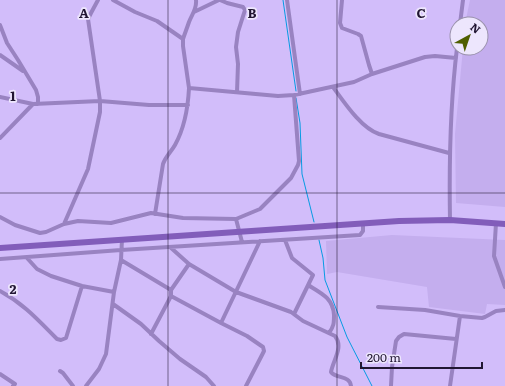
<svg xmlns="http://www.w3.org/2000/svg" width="505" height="386" viewBox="0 0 505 386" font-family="Literata,serif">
  <rect width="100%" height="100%" fill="#d2bdfa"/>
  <path fill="#c4aeee" d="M 470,0 L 505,0 L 505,207 L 456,203 L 455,134 L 463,48 L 481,48 L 481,24 L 465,24 Z
    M 392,235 L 505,240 L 505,305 L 487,304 L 485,314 L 429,307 L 427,287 L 337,272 L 327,274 L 326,241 Z"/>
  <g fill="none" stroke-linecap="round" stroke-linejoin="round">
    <path stroke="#069be3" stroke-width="1" d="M 283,0 L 296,91
      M 296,98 L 300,123 L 302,174 L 314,222
      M 319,240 L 323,258 L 325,280 L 347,337 L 372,386"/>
    <path stroke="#9983c1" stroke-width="4" d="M 113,0 L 135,12 L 157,21 L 183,39 L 183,46 L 189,88 L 278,96 L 294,95 L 354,82 L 372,74 L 425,57 L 435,56 L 456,58
      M 220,0 L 227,3 L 243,7 L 245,10 L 238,32 L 236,47 L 238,64 L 237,92
      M 287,0 L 300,94
      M 342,0 L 340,23 L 342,28 L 358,34 L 361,36 L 369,65 L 372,74
      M 194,12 L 219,0
      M 460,24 L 463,0
      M 0,25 L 7,43 L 18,60 L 36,90 L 38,97 L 38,104
      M 183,39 C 185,33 187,28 189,22 C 192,14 197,9 196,0
      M 0,55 L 23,71
      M 333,87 C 344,102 361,128 379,134 L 449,153
      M 0,97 L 33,104 L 100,101 L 149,105 L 188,105
      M 0,138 L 33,104
      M 155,214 L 163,164 C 166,156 171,152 175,145 C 185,127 188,108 189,88
      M 0,217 L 15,225 L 40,233 L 46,232 L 64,224 L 78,221 L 111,223 L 151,213 L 183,218 L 236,219 L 260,209 L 291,178 L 298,165 L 299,161 L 294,95
      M 236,219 L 242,242
      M 450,220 C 449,162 450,105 457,48
      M 496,223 L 494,256 L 505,287
      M 64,224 L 88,169 L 100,112 L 100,101 L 88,19 L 91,13 L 98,0
      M 285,240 L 292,258 L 313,275 L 294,314
      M 170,247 L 189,264 L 236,292 L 291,312 L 303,321 L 335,336 C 344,347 333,360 331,372 C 336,379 350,375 351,386
      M 27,258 L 37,269 L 51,276 L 82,286 L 114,292
      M 0,259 L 121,250 L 360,235 L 363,231 L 363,223
      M 121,260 L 171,290 L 171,296
      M 308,285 C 321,293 333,298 334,315 C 334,323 334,326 329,333
      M 171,290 L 189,264
      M 0,291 C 24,304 38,320 57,339 L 61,340 L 66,338 L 82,286
      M 113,304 L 141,324 L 159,341 L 180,359 L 206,377 L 214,386
      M 378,307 L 425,310 L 460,316 L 482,318 L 485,317 L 496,311 L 505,310
      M 221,323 L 260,241
      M 151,334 L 171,296 L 221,323 L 247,336 L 263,347 L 264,351 L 262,355 L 246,386
      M 60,371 L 63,373 L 73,386
      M 0,374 L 15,384 L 13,386
      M 86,386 L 99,369 L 106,354 L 114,292 L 121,260 L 122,239
      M 391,386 L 392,367 L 396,341 L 399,337 L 404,334 L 456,339
      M 450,386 L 460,316"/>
    <path stroke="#825dba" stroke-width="6" d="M 0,248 L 399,221 L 450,220 L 505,224"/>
  </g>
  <path fill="none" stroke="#211632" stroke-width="1" stroke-opacity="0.55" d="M 168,0 L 168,386M 337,0 L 337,386M 0,193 L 505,193"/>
  <g font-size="13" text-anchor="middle" font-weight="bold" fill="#211632" stroke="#ede6fd" stroke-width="3.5" stroke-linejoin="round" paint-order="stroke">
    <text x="84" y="18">A</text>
    <text x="252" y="18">B</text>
    <text x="421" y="18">C</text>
    <text x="13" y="101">1</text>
    <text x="13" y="294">2</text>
  </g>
  <g transform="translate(469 36) rotate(40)"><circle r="19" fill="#ede6fd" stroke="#9b93ac"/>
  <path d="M0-3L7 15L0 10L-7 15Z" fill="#4f5e00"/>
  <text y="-6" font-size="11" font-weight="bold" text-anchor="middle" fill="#211632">N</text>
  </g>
  <path d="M361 362v6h121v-6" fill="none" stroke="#211632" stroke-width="2"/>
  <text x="367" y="362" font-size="12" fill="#211632" stroke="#ede6fd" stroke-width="3" paint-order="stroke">200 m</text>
</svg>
